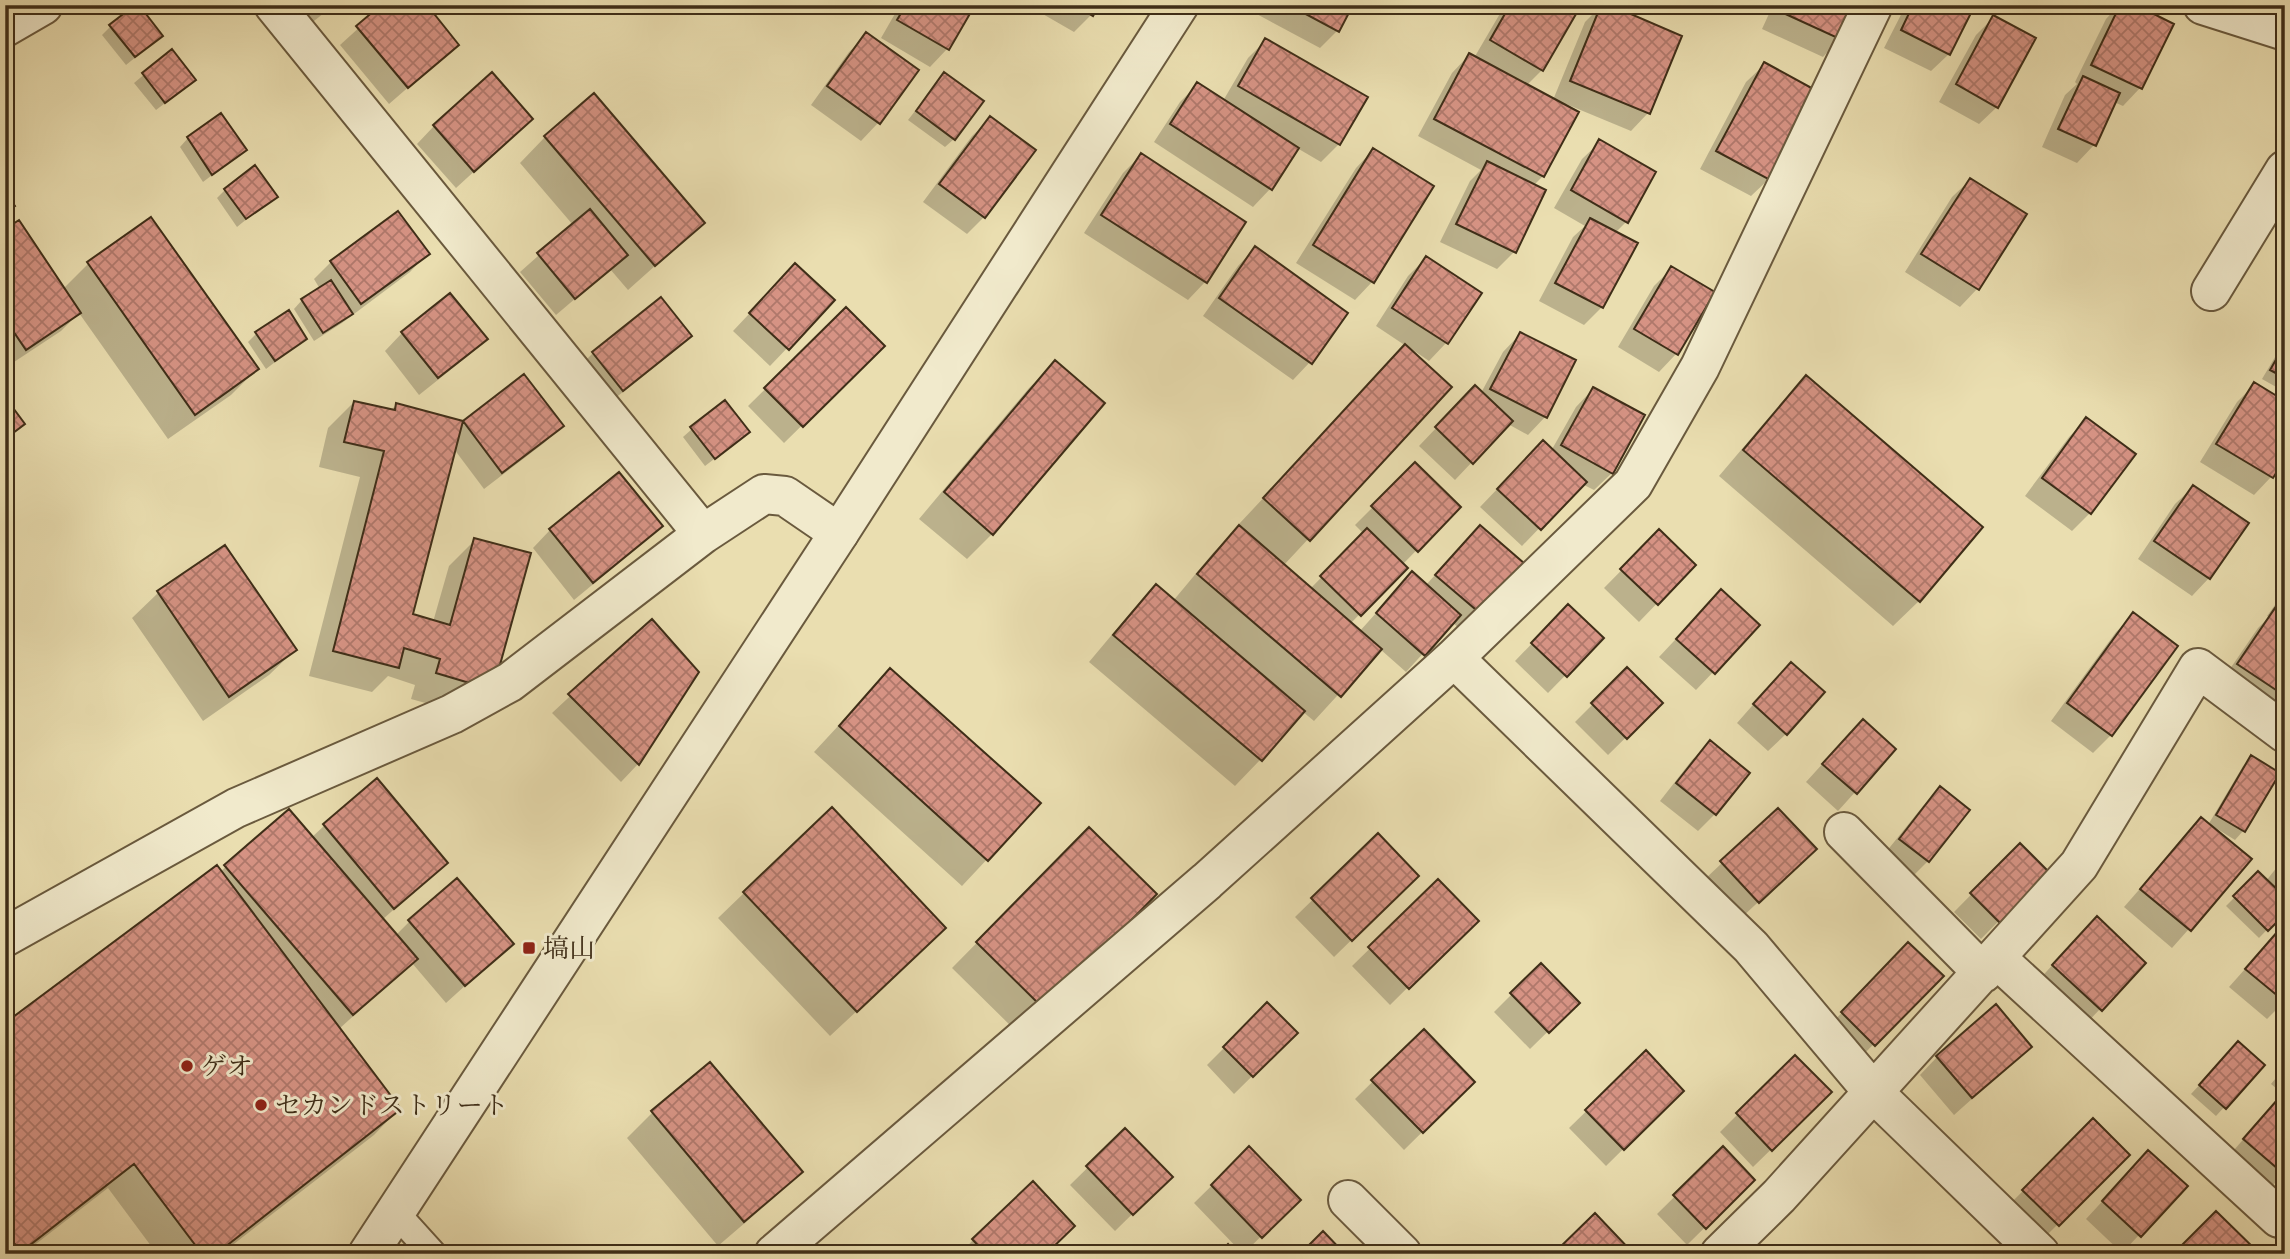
<svg xmlns="http://www.w3.org/2000/svg" width="2290" height="1259" viewBox="0 0 2290 1259" font-family="Vollkorn,'Noto Serif JP',serif">
  <defs>
    <pattern id="building-cross-hatch" width="8" height="8" patternUnits="userSpaceOnUse" patternTransform="scale(1.75)"><rect width="8" height="8" fill="#d69384"/><path d="M0 0l8 8M0 8l8-8" fill="none" stroke="#af786b"/></pattern>
  </defs>
  <rect width="100%" height="100%" fill="#eadeb0"/>
  <filter id="stains"><feTurbulence type="fractalNoise" baseFrequency=".00286" numOctaves="4"/><feColorMatrix values="0 0 0 0 .2 0 0 0 0 .09 0 0 0 0 .02 0 0 0 .5 -.17"/></filter>
  <radialGradient id="worn" r=".72"><stop offset=".6" stop-color="#630" stop-opacity="0"/><stop offset="1" stop-color="#630" stop-opacity=".3"/></radialGradient>
  <path fill="#0003" d="M 286,5 L 334,5 L 304,29 Z
    M 384,5 L 457,45 L 389,104 L 340,45 Z
    M 900,5 L 973,5 L 947,49 L 930,67 L 881,38 Z
    M 1046,5 L 1097,5 L 1091,15 L 1074,32 L 1041,13 Z
    M 1240,5 L 1351,5 L 1337,31 L 1320,48 Z
    M 1505,5 L 1567,5 L 1563,9 L 1574,15 L 1542,70 L 1526,86 L 1553,100 L 1585,22 L 1602,5 L 1648,113 L 1631,131 L 1566,104 L 1543,176 L 1533,186 L 1514,252 L 1497,269 L 1440,242 L 1470,181 L 1481,170 L 1418,136 L 1452,73 L 1469,55 L 1474,58 Z
    M 1694,5 L 1715,5 L 1709,11 Z
    M 1773,5 L 1856,5 L 1840,39 L 1823,57 L 1762,29 Z
    M 1906,5 L 1973,5 L 1949,54 L 1931,71 L 1884,48 Z
    M 2119,5 L 2132,5 L 2171,25 L 2140,88 L 2123,106 L 2114,102 L 2094,145 L 2077,163 L 2042,147 L 2065,95 L 2077,84 L 2075,82 L 2106,19 Z
    M 1994,17 L 1997,107 L 1979,124 L 1939,102 L 1976,35 Z
    M 110,27 L 152,44 L 126,65 L 102,35 Z
    M 867,35 L 916,71 L 878,123 L 861,141 L 811,105 L 849,52 Z
    M 1266,40 L 1365,98 L 1339,144 L 1321,162 L 1297,148 L 1270,189 L 1253,207 L 1154,142 L 1180,102 L 1198,84 L 1223,101 L 1248,58 Z
    M 171,52 L 185,88 L 156,110 L 134,83 Z
    M 1764,65 L 1769,179 L 1751,196 L 1700,169 L 1746,82 Z
    M 944,74 L 954,139 L 945,147 L 908,120 Z
    M 990,119 L 984,217 L 967,234 L 923,202 L 972,136 Z
    M 434,126 L 513,136 L 456,188 L 417,144 Z
    M 545,137 L 703,223 L 628,290 L 610,269 L 556,315 L 520,272 L 573,225 L 520,163 Z
    M 188,138 L 245,150 L 203,182 L 180,147 Z
    M 1600,142 L 1626,222 L 1615,233 L 1635,244 L 1602,307 L 1584,325 L 1539,301 L 1573,237 L 1585,226 L 1554,208 L 1582,159 Z
    M 1373,150 L 1432,187 L 1372,282 L 1355,300 L 1296,263 L 1356,168 Z
    M 1141,155 L 1244,222 L 1205,282 L 1188,300 L 1084,233 L 1123,173 Z
    M 1970,180 L 2025,214 L 1977,289 L 1960,307 L 1905,272 L 1952,197 Z
    M 225,190 L 275,196 L 237,227 L 217,198 Z
    M 150,219 L 257,369 L 231,395 L 168,439 L 79,313 L 61,331 L 8,366 L 5,362 L 5,231 L 63,289 L 88,264 Z
    M 1255,248 L 1310,362 L 1293,380 L 1203,316 L 1238,266 Z
    M 427,254 L 410,272 L 342,323 L 314,341 L 294,309 L 302,300 L 320,289 L 314,279 L 331,262 Z
    M 1426,258 L 1480,293 L 1446,343 L 1429,361 L 1410,348 L 1409,350 L 1449,388 L 1283,566 L 1310,589 L 1364,534 L 1355,525 L 1415,465 L 1459,507 L 1402,565 L 1405,568 L 1350,624 L 1359,632 L 1412,573 L 1426,585 L 1463,544 L 1522,564 L 1462,631 L 1452,622 L 1406,672 L 1380,649 L 1314,721 L 1302,711 L 1260,760 L 1235,786 L 1089,662 L 1131,612 L 1156,586 L 1173,601 L 1213,553 L 1240,526 L 1239,524 L 1406,346 L 1376,326 L 1408,276 Z
    M 1671,269 L 1712,293 L 1676,354 L 1659,372 L 1618,347 L 1654,286 Z
    M 778,283 L 832,301 L 770,366 L 733,331 Z
    M 846,309 L 883,346 L 784,443 L 748,406 Z
    M 402,333 L 485,339 L 468,356 L 419,395 L 385,351 Z
    M 256,334 L 305,339 L 266,369 L 248,342 Z
    M 1520,334 L 1545,417 L 1528,435 L 1508,424 L 1455,480 L 1419,446 L 1458,405 L 1481,393 L 1503,352 Z
    M 690,336 L 672,353 L 604,407 L 575,371 L 593,353 Z
    M 2285,346 L 2285,392 L 2262,379 L 2278,352 Z
    M 1055,363 L 992,534 L 967,559 L 919,519 L 1029,388 Z
    M 524,376 L 562,426 L 544,443 L 484,489 L 454,449 L 411,615 L 433,622 L 449,566 L 475,540 L 529,555 L 465,714 L 411,699 L 415,685 L 388,676 L 372,692 L 309,676 L 360,477 L 319,467 L 328,428 L 354,402 L 390,411 L 396,405 L 463,422 Z
    M 1806,377 L 1919,601 L 1893,626 L 1719,476 L 1781,403 Z
    M 2255,384 L 2285,455 L 2271,477 L 2254,495 L 2200,462 L 2237,402 Z
    M 1593,389 L 1612,473 L 1594,490 L 1582,484 L 1522,546 L 1480,507 L 1525,460 L 1551,451 L 1576,407 Z
    M 2086,420 L 2134,455 L 2090,513 L 2072,531 L 2025,496 L 2069,437 Z
    M 692,429 L 739,440 L 705,466 L 683,437 Z
    M 619,474 L 660,526 L 643,543 L 574,600 L 533,548 L 550,530 Z
    M 2193,487 L 2209,578 L 2192,596 L 2138,559 L 2175,504 Z
    M 1659,532 L 1694,565 L 1639,622 L 1604,588 Z
    M 225,547 L 295,650 L 269,675 L 203,721 L 132,618 L 158,593 Z
    M 2285,591 L 2285,709 L 2275,719 L 2221,682 L 2258,628 L 2269,617 L 2267,616 Z
    M 1568,606 L 1602,638 L 1548,693 L 1515,661 Z
    M 1704,609 L 1758,625 L 1696,690 L 1659,657 Z
    M 2134,615 L 2176,647 L 2111,735 L 2093,753 L 2051,721 L 2116,632 Z
    M 651,621 L 697,672 L 638,764 L 621,782 L 552,713 Z
    M 890,670 L 1039,804 L 962,886 L 814,752 Z
    M 1627,670 L 1661,703 L 1608,755 L 1575,722 Z
    M 1773,682 L 1786,734 L 1768,751 L 1737,723 Z
    M 1845,739 L 1894,749 L 1838,811 L 1806,782 Z
    M 1710,743 L 1715,814 L 1698,831 L 1660,801 L 1692,760 Z
    M 2252,758 L 2278,774 L 2243,831 L 2235,840 L 2214,827 L 2213,829 L 2250,860 L 2172,948 L 2124,907 L 2201,819 L 2208,825 L 2243,766 Z
    M 1940,788 L 1968,810 L 1928,861 L 1910,879 L 1882,857 L 1923,806 Z
    M 1778,810 L 1797,866 L 1740,919 L 1704,880 Z
    M 288,811 L 311,838 L 325,825 L 446,863 L 382,920 L 395,936 L 409,922 L 511,944 L 446,1003 L 412,963 L 339,1029 L 399,1109 L 374,1135 L 221,1254 L 157,1254 L 108,1188 L 23,1254 L 5,1254 L 5,1025 L 220,872 Z
    M 1089,829 L 1155,894 L 1018,1033 L 952,968 Z
    M 1378,836 L 1417,876 L 1334,957 L 1295,917 Z
    M 2020,845 L 2047,872 L 1981,939 L 1954,912 Z
    M 2285,857 L 2285,911 L 2259,938 L 2226,906 L 2258,874 L 2266,881 Z
    M 1438,882 L 1476,920 L 1390,1005 L 1352,966 Z
    M 744,893 L 918,954 L 830,1036 L 718,918 Z
    M 2285,924 L 2285,1001 L 2267,1019 L 2229,987 Z
    M 2079,936 L 2100,1009 L 2083,1027 L 2036,983 Z
    M 1909,944 L 1941,976 L 1856,1062 L 1825,1030 Z
    M 1541,965 L 1577,1003 L 1530,1049 L 1494,1012 Z
    M 1267,1005 L 1296,1033 L 1234,1094 L 1207,1065 Z
    M 1424,1031 L 1473,1082 L 1404,1150 L 1355,1099 Z
    M 2030,1047 L 1954,1115 L 1920,1075 L 1937,1057 Z
    M 2230,1052 L 2263,1065 L 2216,1116 L 2191,1094 Z
    M 1646,1053 L 1682,1091 L 1606,1166 L 1569,1128 Z
    M 1795,1057 L 1830,1092 L 1753,1167 L 1720,1132 Z
    M 710,1064 L 801,1172 L 775,1197 L 718,1246 L 627,1138 L 652,1113 Z
    M 2285,1067 L 2285,1173 L 2266,1192 L 2227,1158 L 2283,1094 L 2271,1084 Z
    M 2093,1120 L 2127,1155 L 2040,1242 L 2006,1208 Z
    M 1125,1131 L 1170,1177 L 1115,1231 L 1070,1185 Z
    M 1249,1149 L 1281,1217 L 1243,1254 L 1194,1203 Z
    M 1723,1149 L 1753,1180 L 1687,1245 L 1657,1214 Z
    M 2131,1170 L 2139,1235 L 2122,1253 L 2086,1219 Z
    M 1033,1183 L 1044,1254 L 960,1254 L 973,1240 Z"/>
  <path fill="url(#building-cross-hatch)" stroke="#3f2e18" stroke-width="2" d="M 135,5 L 139,5 L 163,36 L 135,57 L 109,25 Z
    M 381,5 L 427,5 L 459,45 L 408,88 L 356,26 Z
    M 906,5 L 975,5 L 949,50 L 897,20 Z
    M 1075,5 L 1099,5 L 1093,16 Z
    M 1289,5 L 1353,5 L 1339,32 Z
    M 1510,5 L 1561,5 L 1576,14 L 1543,71 L 1490,40 Z
    M 1601,5 L 1610,5 L 1682,36 L 1650,114 L 1570,81 Z
    M 1781,5 L 1858,5 L 1842,40 L 1779,11 Z
    M 1913,5 L 1975,5 L 1950,55 L 1901,30 Z
    M 2120,5 L 2136,5 L 2174,24 L 2142,89 L 2091,65 Z
    M 1993,15 L 2036,38 L 1998,108 L 1956,84 Z
    M 866,32 L 919,70 L 880,124 L 827,86 Z
    M 1265,38 L 1368,97 L 1340,145 L 1238,86 Z
    M 172,49 L 196,80 L 165,103 L 142,73 Z
    M 1469,53 L 1579,112 L 1544,177 L 1434,119 Z
    M 1764,62 L 1817,91 L 1770,180 L 1716,151 Z
    M 492,72 L 533,119 L 474,172 L 433,125 Z
    M 944,72 L 984,101 L 955,140 L 916,111 Z
    M 2083,76 L 2120,93 L 2096,146 L 2058,129 Z
    M 1197,82 L 1299,148 L 1272,190 L 1170,124 Z
    M 594,93 L 705,223 L 655,266 L 544,136 Z
    M 221,113 L 247,150 L 212,175 L 187,137 Z
    M 990,116 L 1036,150 L 985,218 L 939,184 Z
    M 1599,139 L 1656,172 L 1628,223 L 1571,190 Z
    M 1373,148 L 1434,186 L 1374,283 L 1313,245 Z
    M 1141,153 L 1246,222 L 1207,283 L 1101,215 Z
    M 1487,161 L 1546,190 L 1516,253 L 1456,224 Z
    M 255,165 L 278,197 L 246,219 L 224,189 Z
    M 1970,178 L 2027,214 L 1979,290 L 1921,254 Z
    M 5,192 L 15,206 L 5,213 Z
    M 590,209 L 628,255 L 575,299 L 537,253 Z
    M 398,211 L 430,254 L 361,304 L 330,261 Z
    M 151,217 L 259,369 L 195,415 L 87,262 Z
    M 1590,218 L 1638,243 L 1603,308 L 1555,283 Z
    M 19,220 L 81,313 L 26,350 L 5,319 L 5,229 Z
    M 1255,246 L 1348,313 L 1312,364 L 1219,298 Z
    M 1426,256 L 1482,293 L 1448,344 L 1392,308 Z
    M 795,263 L 835,300 L 789,350 L 749,313 Z
    M 1671,266 L 1715,292 L 1678,355 L 1634,329 Z
    M 331,280 L 353,314 L 323,333 L 301,299 Z
    M 450,293 L 488,339 L 438,378 L 401,332 Z
    M 661,297 L 692,336 L 623,391 L 592,352 Z
    M 846,307 L 885,346 L 803,427 L 764,388 Z
    M 289,310 L 307,339 L 275,361 L 255,332 Z
    M 1520,332 L 1576,360 L 1547,418 L 1490,389 Z
    M 1405,344 L 1452,387 L 1310,541 L 1263,498 Z
    M 2285,344 L 2285,378 L 2270,370 Z
    M 1055,360 L 1105,403 L 993,535 L 944,492 Z
    M 524,374 L 564,426 L 502,473 L 463,421 Z
    M 1806,375 L 1983,527 L 1920,602 L 1743,450 Z
    M 2254,382 L 2285,401 L 2285,459 L 2273,478 L 2216,444 Z
    M 1475,385 L 1513,421 L 1473,464 L 1435,427 Z
    M 1593,387 L 1645,415 L 1613,474 L 1561,445 Z
    M 5,397 L 25,424 L 5,439 Z
    M 725,400 L 750,432 L 715,459 L 690,427 Z
    M 354,401 L 395,410 L 396,403 L 463,421 L 413,614 L 450,625 L 474,538 L 531,553 L 493,690 L 436,673 L 440,659 L 404,648 L 399,668 L 333,651 L 384,451 L 344,442 Z
    M 2086,417 L 2136,454 L 2091,514 L 2042,478 Z
    M 1543,440 L 1587,482 L 1541,530 L 1497,489 Z
    M 1415,462 L 1461,507 L 1418,552 L 1371,506 Z
    M 619,472 L 663,526 L 593,583 L 549,529 Z
    M 2193,485 L 2249,523 L 2210,579 L 2154,541 Z
    M 1239,525 L 1382,649 L 1341,697 L 1197,574 Z
    M 1480,525 L 1525,564 L 1481,614 L 1435,575 Z
    M 1367,528 L 1408,568 L 1361,616 L 1320,576 Z
    M 1659,529 L 1696,565 L 1658,605 L 1620,569 Z
    M 225,545 L 297,650 L 229,697 L 157,591 Z
    M 1412,571 L 1461,615 L 1425,656 L 1376,613 Z
    M 1156,584 L 1305,711 L 1262,761 L 1113,635 Z
    M 1721,589 L 1760,625 L 1715,674 L 1676,639 Z
    M 1568,604 L 1604,638 L 1567,677 L 1531,643 Z
    M 2275,608 L 2285,615 L 2285,696 L 2237,664 Z
    M 2133,612 L 2178,646 L 2112,736 L 2067,703 Z
    M 652,619 L 699,672 L 639,765 L 568,694 Z
    M 1791,662 L 1825,692 L 1787,735 L 1753,704 Z
    M 1627,667 L 1663,703 L 1627,739 L 1591,703 Z
    M 890,668 L 1041,803 L 988,861 L 839,726 Z
    M 1863,719 L 1896,749 L 1857,794 L 1822,764 Z
    M 1710,740 L 1750,773 L 1716,815 L 1676,783 Z
    M 2251,755 L 2280,773 L 2245,832 L 2216,815 Z
    M 377,778 L 448,863 L 394,909 L 323,824 Z
    M 1940,786 L 1970,810 L 1929,862 L 1899,839 Z
    M 832,807 L 946,928 L 857,1012 L 743,892 Z
    M 1778,808 L 1817,849 L 1759,903 L 1720,861 Z
    M 289,809 L 418,959 L 353,1015 L 224,865 Z
    M 2201,817 L 2252,859 L 2191,931 L 2140,889 Z
    M 1089,827 L 1157,894 L 1044,1009 L 976,942 Z
    M 1378,833 L 1419,876 L 1352,941 L 1311,898 Z
    M 2020,843 L 2049,872 L 2000,923 L 1970,893 Z
    M 217,865 L 401,1109 L 216,1254 L 202,1254 L 134,1164 L 21,1252 L 5,1231 L 5,1023 Z
    M 2258,871 L 2285,897 L 2285,914 L 2268,931 L 2233,896 Z
    M 457,878 L 514,944 L 465,986 L 408,920 Z
    M 1438,879 L 1479,921 L 1409,989 L 1368,947 Z
    M 2097,916 L 2146,963 L 2102,1011 L 2052,965 Z
    M 2285,923 L 2285,1002 L 2245,969 Z
    M 1908,942 L 1944,976 L 1875,1046 L 1841,1012 Z
    M 1541,963 L 1580,1003 L 1549,1033 L 1510,993 Z
    M 1267,1002 L 1298,1033 L 1253,1077 L 1223,1047 Z
    M 1996,1004 L 2032,1047 L 1972,1098 L 1936,1056 Z
    M 1424,1029 L 1475,1082 L 1423,1133 L 1371,1080 Z
    M 2238,1041 L 2265,1065 L 2226,1109 L 2199,1085 Z
    M 1646,1050 L 1684,1091 L 1624,1150 L 1585,1110 Z
    M 1795,1055 L 1832,1092 L 1772,1151 L 1736,1113 Z
    M 710,1062 L 803,1172 L 744,1222 L 651,1111 Z
    M 2285,1091 L 2285,1175 L 2243,1139 Z
    M 2093,1118 L 2130,1155 L 2059,1226 L 2022,1190 Z
    M 1125,1128 L 1173,1177 L 1133,1215 L 1086,1166 Z
    M 1249,1146 L 1301,1200 L 1262,1238 L 1211,1185 Z
    M 1723,1146 L 1755,1180 L 1706,1229 L 1673,1195 Z
    M 2148,1150 L 2188,1186 L 2141,1237 L 2102,1201 Z
    M 1033,1181 L 1075,1226 L 1046,1254 L 986,1254 L 972,1239 Z
    M 2216,1211 L 2260,1254 L 2173,1254 Z
    M 1595,1213 L 1634,1254 L 1553,1254 Z
    M 1323,1231 L 1345,1254 L 1300,1254 Z
    M 1228,1244 L 1237,1254 L 1218,1254 Z"/>
  <g fill="none" stroke-linecap="round" stroke-linejoin="round">
    <defs>
      <path id="service" d="M 395,1212 L 433,1254"/>
      <path id="minor" d="M 274,5 L 703,534
        M 2203,5 L 2285,31
        M 5,27 L 43,5
        M 2211,291 L 2285,170
        M 1454,658 L 1751,947 L 1874,1093 L 2040,1254
        M 1844,832 L 1983,973
        M 5,937 L 236,808 L 452,714 L 510,682 L 703,534 L 764,494 L 785,496 L 839,533
        M 1996,958 L 2279,1218
        M 1348,1200 L 1402,1254
        M 774,1254 L 1207,881 L 1454,658 L 1633,484 L 1700,367 L 1873,5
        M 1720,1254 L 1779,1196 L 2079,865 L 2198,668 L 2285,733"/>
      <path id="tertiary" d="M 368,1254 L 839,533 L 1179,5"/>
    </defs>
    <use href="#service" stroke="#6a5a3e" stroke-width="30"/>
    <use href="#minor" stroke="#6a5a3e" stroke-width="42"/>
    <use href="#tertiary" stroke="#6a5a3e" stroke-width="42"/>
    <use href="#service" stroke="#f1eacc" stroke-width="26"/>
    <use href="#minor" stroke="#f1eacc" stroke-width="38"/>
    <use href="#tertiary" stroke="#f1eacc" stroke-width="38"/>
  </g>
  <g fill="#8f2418" stroke="#f1eacc" stroke-width="2.5">
    <rect x="522" y="941" width="14" height="14" rx="3.5"/>
    <circle cx="187" cy="1066" r="7"/>
    <circle cx="261" cy="1105" r="7"/>
  </g>
  <g text-anchor="middle" stroke-width="6" stroke-linejoin="round" paint-order="stroke">
    <g font-size="26" fill="#3f2e18" stroke="#f1eacc" text-anchor="start">
      <text x="543" y="957">塙山</text>
      <text x="201" y="1075">ゲオ</text>
      <text x="275" y="1114">セカンドストリート</text>
    </g>
  </g>
  <rect width="2290" height="1259" fill="none" stroke="#eadeb0" stroke-width="28"/>
  <rect x="7" y="7" width="2276" height="1245" fill="none" stroke="#3f2e18" stroke-width="3.5"/>
  <rect x="14" y="14" width="2262" height="1231" fill="none" stroke="#3f2e18" stroke-width="2"/>
  <rect width="100%" height="100%" filter="url(#stains)"/>
  <rect width="100%" height="100%" fill="url(#worn)"/>
</svg>
